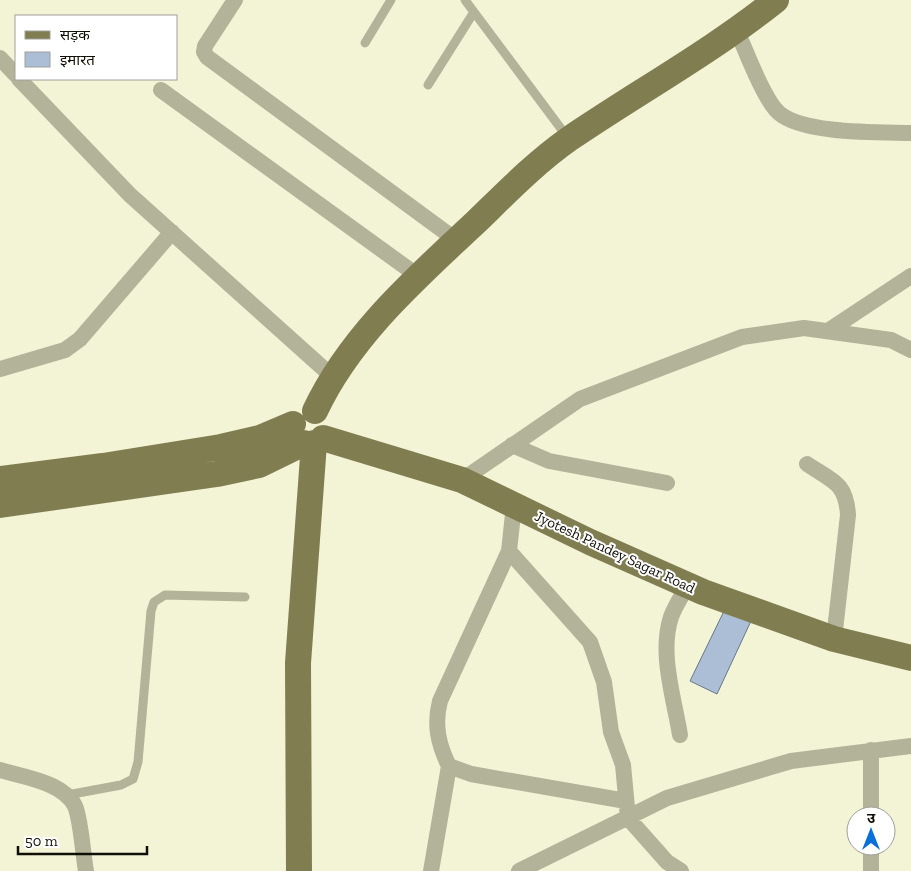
<svg xmlns="http://www.w3.org/2000/svg" width="911" height="871" viewBox="0 0 911 871" font-family="'Zilla Slab','Noto Sans Devanagari',serif">
  <rect width="100%" height="100%" fill="#f3f3d6"/>
  <path fill="#acbed5" stroke="#67778c" d="M 725,609 L 751,621 L 717,694 L 690,681 Z"/>
  <g fill="none" stroke-linecap="round" stroke-linejoin="round">
    <path stroke="#b3b39a" stroke-width="9" d="M 465,0 L 568,138
      M 365,43 L 391,0
      M 428,85 L 474,12
      M 67,795 L 121,785 L 133,779 L 138,762 L 151,611 L 154,602 L 165,595 L 245,597"/>
    <path stroke="#b3b39a" stroke-width="16" d="M 235,0 L 205,46 L 204,52 L 207,57 L 456,240
      M 737,31 C 746,51 764,100 779,113 C 803,134 879,132 911,133
      M 0,58 L 16,75
      M 19,79 L 130,195 L 334,378
      M 161,90 L 418,276
      M 828,331 L 911,276
      M 0,369 L 65,350 L 80,339 L 172,232
      M 512,445 L 549,461 L 667,483
      M 807,464 C 832,481 846,482 848,515 L 834,639
      M 462,480 L 580,399 L 742,337 L 804,328 L 891,340 L 911,350
      M 514,505 L 509,551 L 590,642 L 604,682 L 611,732 L 623,765 L 628,818 L 667,862 L 681,871
      M 509,551 L 440,701 C 434,724 438,744 449,766 L 471,774 L 626,801
      M 680,735 C 674,698 659,653 671,617 C 675,606 682,596 687,586
      M 0,770 C 23,777 63,782 75,806 C 81,820 83,855 86,871
      M 871,816 L 871,750
      M 431,871 L 449,766
      M 519,871 L 667,798 L 791,761 L 911,746
      M 871,871 L 871,846"/>
    <path stroke="#807e50" stroke-width="26" d="M 315,411 C 350,336 416,278 476,222 C 506,193 535,163 569,139 C 638,92 711,52 776,0
      M 323,438 L 462,480 L 590,542 L 703,592 L 834,639 L 911,658
      M 0,479 L 103,466 L 221,447 L 260,438 L 293,424
      M 0,505 L 217,474 L 259,465 L 304,443
      M 299,871 L 298,663 L 314,443"/>
  </g>
  <g text-anchor="middle" stroke-width="4" stroke-linejoin="round" paint-order="stroke">
    <g font-size="15" fill="#100f06" stroke="#fff">
      <text transform="translate(615 552) rotate(25)" y="5">Jyotesh Pandey Sagar Road</text>
    </g>
  </g>
  <rect x="15" y="15" width="162" height="65" fill="#ffffff" stroke="#9f9f9b"/>
  <rect x="25" y="31" width="25" height="8" fill="#807e50" stroke="#9f9f9b"/>
  <text x="60" y="40" font-size="15" fill="#100f06">सड़क</text>
  <rect x="25" y="52" width="25" height="15" fill="#acbed5" stroke="#9f9f9b"/>
  <text x="60" y="65" font-size="15" fill="#100f06">इमारत</text>
  <g transform="translate(871 831)"><circle r="24" fill="#ffffff" stroke="#9f9f9b"/>
  <path d="M0-4L9 19L0 12L-9 19Z" fill="#0870d8"/>
  <text y="-8" font-size="14" font-weight="bold" text-anchor="middle" fill="#100f06">उ</text>
  </g>
  <path d="M18 846v8h129v-8" fill="none" stroke="#100f06" stroke-width="2.5"/>
  <text x="25" y="846" font-size="15" fill="#100f06" stroke="#ffffff" stroke-width="4" paint-order="stroke">50 m</text>
</svg>
